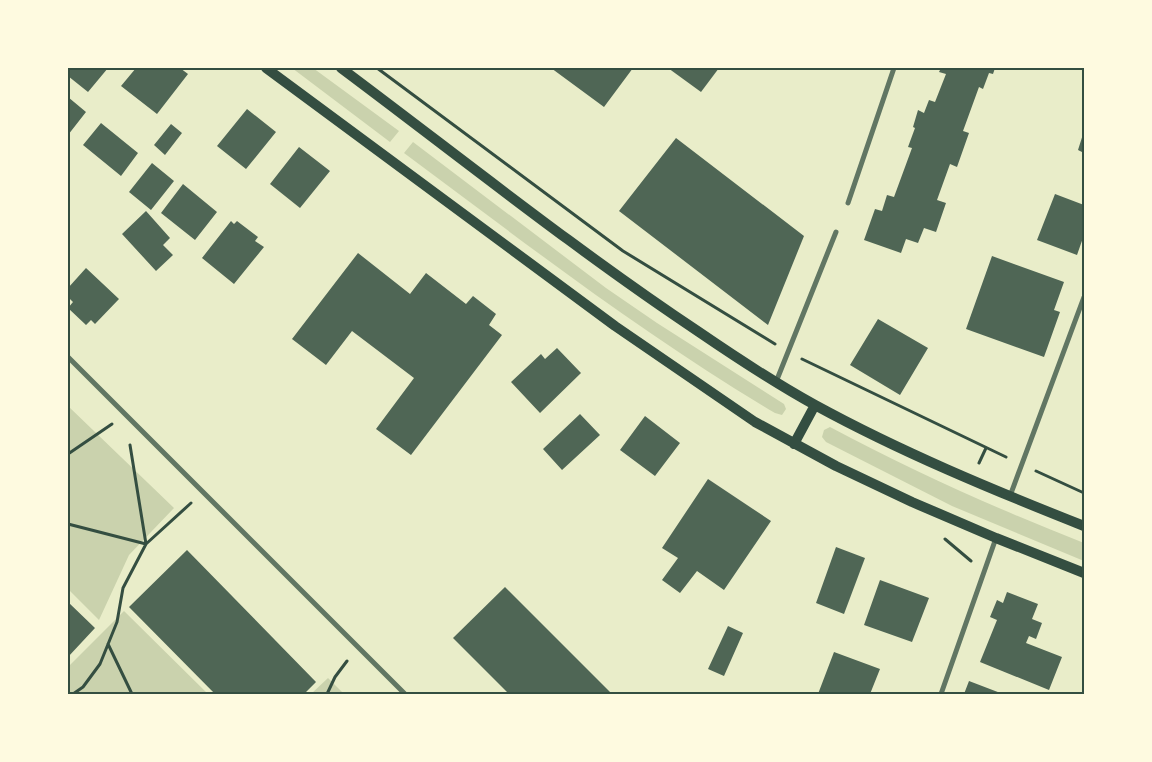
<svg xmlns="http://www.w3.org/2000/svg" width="1152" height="762" viewBox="0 0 1152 762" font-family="'Source Sans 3',sans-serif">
  <rect width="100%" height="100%" fill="#e9edc9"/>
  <path fill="#cad2ad" d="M 292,68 L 313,68 L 399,131 L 390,142 Z
    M 413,142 L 606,288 L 657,323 L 784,404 L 786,409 L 782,415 L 775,413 C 645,336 525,243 404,153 Z
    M 68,406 L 174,508 L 129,555 L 99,620 L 68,589 Z
    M 830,427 C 913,471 997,509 1084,543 L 1084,561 L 952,506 L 826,442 L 822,437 L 824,430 Z
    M 124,611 L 208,694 L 68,694 L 68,667 Z
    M 328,678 L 344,694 L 311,694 Z"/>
  <path fill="#4f6655" d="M 68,68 L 108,68 L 88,92 L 68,76 Z
    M 136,68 L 180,68 L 188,74 L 157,114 L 121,86 Z
    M 551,68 L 633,68 L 604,107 Z
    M 668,68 L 719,68 L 701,92 Z
    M 941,68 L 995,68 L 993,74 L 989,73 L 983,89 L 979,87 L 963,131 L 969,133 L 957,167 L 950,164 L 937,200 L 946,203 L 936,232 L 924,228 L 918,243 L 906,239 L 901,253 L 864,240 L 875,209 L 882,211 L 887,195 L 894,197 L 912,148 L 908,147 L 915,128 L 913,127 L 918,110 L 924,113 L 929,100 L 935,102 L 946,74 L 939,72 Z
    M 68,97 L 86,112 L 68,135 Z
    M 247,109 L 276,132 L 246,169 L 217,146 Z
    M 101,123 L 138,153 L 121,176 L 83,145 Z
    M 171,124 L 182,133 L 165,155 L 154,145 Z
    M 1084,131 L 1084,153 L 1078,150 Z
    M 676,138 L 804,236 L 768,325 L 619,211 Z
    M 299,147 L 330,171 L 300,208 L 270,184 Z
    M 152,163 L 174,181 L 151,210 L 129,192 Z
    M 183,184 L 217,212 L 195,240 L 161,213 Z
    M 1055,194 L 1084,205 L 1084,235 L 1077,255 L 1037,240 Z
    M 146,211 L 170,238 L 163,245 L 173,255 L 156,271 L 122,234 Z
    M 231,221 L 234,224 L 237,221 L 258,237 L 255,241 L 264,247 L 234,284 L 202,258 Z
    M 358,253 L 410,294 L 426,273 L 466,304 L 473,296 L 496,314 L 489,325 L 502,335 L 411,455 L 376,429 L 414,378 L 352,331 L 326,365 L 292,339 Z
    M 992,256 L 1064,282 L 1054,310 L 1060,312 L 1044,357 L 966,329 Z
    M 86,268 L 119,299 L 95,324 L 91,320 L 86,325 L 68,308 L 73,302 L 68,297 L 68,288 Z
    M 878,319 L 928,348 L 900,395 L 850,365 Z
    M 557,348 L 581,373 L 540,413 L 511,382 L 541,354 L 545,359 Z
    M 580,414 L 600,435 L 562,470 L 543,449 Z
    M 645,416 L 680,443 L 655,476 L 620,450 Z
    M 708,479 L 771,521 L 724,590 L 697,571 L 680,593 L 662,580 L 678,558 L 662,548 Z
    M 836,547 L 865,558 L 844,614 L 816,603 Z
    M 187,550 L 316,682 L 304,694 L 215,694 L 129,607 Z
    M 880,580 L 929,598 L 912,642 L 864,625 Z
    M 505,587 L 612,694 L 509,694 L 453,638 Z
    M 1007,592 L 1038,604 L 1032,619 L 1042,623 L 1036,639 L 1029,636 L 1026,643 L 1062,657 L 1049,690 L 980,662 L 997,620 L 990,617 L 997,600 L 1003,603 Z
    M 68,602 L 95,628 L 68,657 Z
    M 728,626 L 743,633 L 724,676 L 708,669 Z
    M 834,652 L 880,669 L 870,694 L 818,694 Z
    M 969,681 L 1003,694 L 964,694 Z"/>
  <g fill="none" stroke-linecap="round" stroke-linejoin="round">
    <path stroke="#344e41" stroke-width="3" d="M 377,68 L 623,251 L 775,344
      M 802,359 L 1006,457
      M 68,454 L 112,424
      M 979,463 L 986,448
      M 1036,471 L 1084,493
      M 68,524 L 146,544 L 130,445
      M 945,539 L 971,561
      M 108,644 L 132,694
      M 73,694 L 83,687 L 100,664 L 117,622 L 123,588 L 146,544 L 191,503
      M 327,694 L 335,677 L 347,661"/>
    <path stroke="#617663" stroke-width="5" d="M 848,203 L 894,68
      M 68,357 L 405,694
      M 776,382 L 836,232
      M 1010,496 L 1084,297
      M 941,694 L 996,538"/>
    <path stroke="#344e41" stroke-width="10" d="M 266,68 L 615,326 L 755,422 L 836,466 L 912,502 L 996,538 L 1084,573
      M 341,68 C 460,157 576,250 699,332 C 737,358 775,383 815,405 C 901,452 993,490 1084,526
      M 794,444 L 815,405"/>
  </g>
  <rect width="1152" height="762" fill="none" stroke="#fefae0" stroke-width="138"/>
  <rect x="69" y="69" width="1014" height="624" fill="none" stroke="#344e41" stroke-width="2"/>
</svg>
